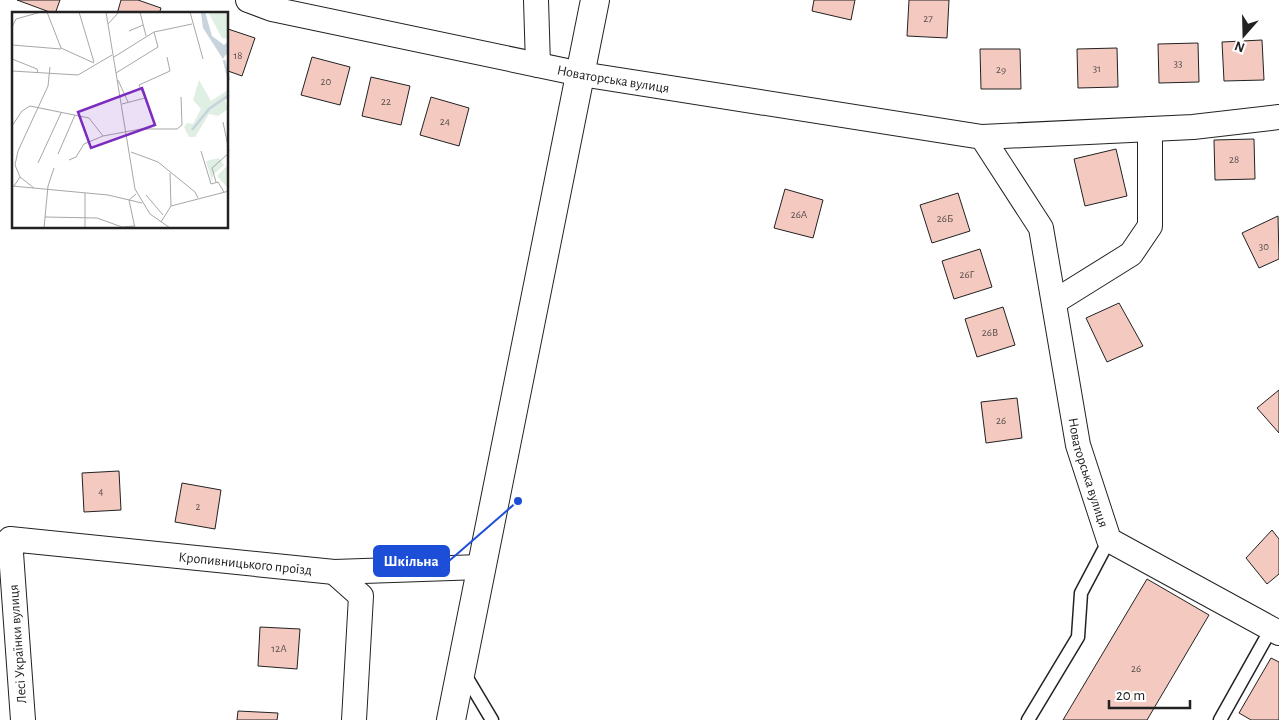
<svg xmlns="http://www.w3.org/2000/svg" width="1279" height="720" viewBox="0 0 1279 720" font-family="'Alegreya Sans',sans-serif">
  <rect width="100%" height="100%" fill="#fff"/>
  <path fill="#f3c9c0" stroke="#222" d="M 17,0 L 60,0 L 55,14 Z
    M 121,0 L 138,0 L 161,8 L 159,14 L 117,14 Z
    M 814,0 L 855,0 L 851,20 L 812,11 Z
    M 909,0 L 949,0 L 947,38 L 907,36 Z
    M 228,29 L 255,38 L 242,76 L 228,71 Z
    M 1262,40 L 1264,80 L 1224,81 L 1222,42 Z
    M 1198,43 L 1199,82 L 1159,83 L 1158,44 Z
    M 1117,48 L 1118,87 L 1078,88 L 1077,49 Z
    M 980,49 L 1020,49 L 1021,89 L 981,89 Z
    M 312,57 L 350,67 L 340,105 L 301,95 Z
    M 371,77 L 410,86 L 401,125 L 362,116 Z
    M 431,97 L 469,108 L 459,146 L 420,135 Z
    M 1254,139 L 1255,179 L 1215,180 L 1214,140 Z
    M 1116,149 L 1127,196 L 1085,206 L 1074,159 Z
    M 785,189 L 823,200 L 813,238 L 774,228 Z
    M 958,193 L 970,231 L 932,243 L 920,205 Z
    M 1278,216 L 1279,259 L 1259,268 L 1242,233 Z
    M 980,249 L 992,287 L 954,299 L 942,261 Z
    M 1119,303 L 1143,346 L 1107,362 L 1086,318 Z
    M 1003,307 L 1015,345 L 977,357 L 965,319 Z
    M 1279,390 L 1279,433 L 1257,408 Z
    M 1017,398 L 1022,438 L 986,443 L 981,402 Z
    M 119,471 L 121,510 L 84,512 L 82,473 Z
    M 182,483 L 221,490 L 215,529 L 175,522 Z
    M 1272,530 L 1279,539 L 1279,574 L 1267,584 L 1246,558 Z
    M 1147,579 L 1209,615 L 1147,720 L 1063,720 Z
    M 260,627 L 300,629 L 297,669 L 258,666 Z
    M 1271,658 L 1279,662 L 1279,720 L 1251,720 L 1239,713 Z
    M 238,711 L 278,713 L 277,720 L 237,720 Z"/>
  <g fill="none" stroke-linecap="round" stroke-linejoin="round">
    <defs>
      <path id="lane" d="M 464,673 L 492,720
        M 1028,720 L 1078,637 L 1081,593 L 1109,540
        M 1220,720 L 1271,629"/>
      <g id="street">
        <path id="s1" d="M 248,0 L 272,9 L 581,74 L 982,137 L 1041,228 L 1078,445 L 1109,540 L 1279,633"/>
        <path d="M 536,0 L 538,65"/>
        <path d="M 982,137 L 1193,127 L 1279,117"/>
        <path d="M 1054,302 L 1131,254 L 1150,226 L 1150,129"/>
        <path d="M 334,572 L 361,596 L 354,720"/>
        <path id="s2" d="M 23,720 L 10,539 L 334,572 L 481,567"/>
      </g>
      <path id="highway" d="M 451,720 L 595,0"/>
    </defs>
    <use href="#lane" stroke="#222" stroke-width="15"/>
    <use href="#street" stroke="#222" stroke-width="26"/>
    <use href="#highway" stroke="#222" stroke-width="30"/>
    <use href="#lane" stroke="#fff" stroke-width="12"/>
    <use href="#street" stroke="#fff" stroke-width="24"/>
    <use href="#highway" stroke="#fff" stroke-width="28"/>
  </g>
  <g text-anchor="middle" stroke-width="4" stroke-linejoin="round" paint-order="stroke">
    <g font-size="11" fill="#564c4a">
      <text x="928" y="22">27</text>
      <text x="238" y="59">18</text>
      <text x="1178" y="67">33</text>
      <text x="1097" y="72">31</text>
      <text x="1001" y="73">29</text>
      <text x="326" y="85">20</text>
      <text x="386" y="105">22</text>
      <text x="445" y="125">24</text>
      <text x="1234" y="163">28</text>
      <text x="799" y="218">26А</text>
      <text x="945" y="222">26Б</text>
      <text x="1264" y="250">30</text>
      <text x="967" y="278">26Г</text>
      <text x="990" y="336">26В</text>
      <text x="1001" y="424">26</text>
      <text x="101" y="495">4</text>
      <text x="198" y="510">2</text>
      <text x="279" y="652">12А</text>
      <text x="1136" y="672">26</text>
    </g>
    <g font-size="14" fill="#222" stroke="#fff">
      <text dy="5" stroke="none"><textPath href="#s1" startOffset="374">Новаторська вулиця</textPath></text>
      <text dy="5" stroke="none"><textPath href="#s1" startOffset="1105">Новаторська вулиця</textPath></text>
      <text dy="5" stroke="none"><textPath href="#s2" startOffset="418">Кропивницького проїзд</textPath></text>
      <text transform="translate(17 644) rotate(-94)" y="5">Лесі Українки вулиця</text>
    </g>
  </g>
  <g transform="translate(12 12)">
    <rect width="216" height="216" fill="#fff"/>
    <path d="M 196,0 L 216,0 L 216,27 L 210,26 ZM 187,68 L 199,89 L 216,78 L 216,87 L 213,88 L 216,97 L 206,104 L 197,102 L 183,125 L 177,125 L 172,115 L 175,111 L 181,112 L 189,97 L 181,88 ZM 207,146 L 212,153 L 201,163 L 200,170 L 194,149 ZM 216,153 L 216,176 L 205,164 Z" fill="#e0efe3"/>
    <path d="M 189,0 L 193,0 L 200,24 L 212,33 L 216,30 L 216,46 L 214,42 L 211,47 L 191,16 Z" fill="#c7d3dd"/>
    <path fill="none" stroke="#c7d3dd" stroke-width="2.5" d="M 212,48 L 217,68M 180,118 L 197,97 L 217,83"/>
    <path fill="none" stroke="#a7a7a7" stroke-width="1" d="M 35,0 L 49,36 L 82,51M 67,0 L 82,50M 94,0 L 123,177 L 138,202 L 158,216M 128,0 L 134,24M 178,0 L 191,47M 96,12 L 107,0M 0,15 L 4,7 L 29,0M 117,19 L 131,13M 0,33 L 49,37M 102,45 L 142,20 L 180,12M 0,47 L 25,57 L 26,61M 0,59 L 66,63 L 100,43M 104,61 L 146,35 L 142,20M 106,68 L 116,90M 110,92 L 133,86 L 127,73 L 158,59 L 155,45M 211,110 L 217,139M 0,114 L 10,99 L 18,94 L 77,106 L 91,124 L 129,117 L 165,117 L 170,113 L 169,85M 189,139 L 199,172 L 206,170 L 212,180M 119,140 L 146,150 L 183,180 L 186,186M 46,142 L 63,103M 57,148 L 64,145 L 72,132 L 91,124M 26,151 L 49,101M 158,161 L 159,194M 8,165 L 22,176M 204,170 L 200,156 L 217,141M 0,174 L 96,183 L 130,191M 2,174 L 8,165 L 3,153 L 6,139 L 36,74 L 38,55M 73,181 L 73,216M 134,183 L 151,203M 33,205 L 85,206 L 110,215 L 122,214M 149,210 L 159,194 L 217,179M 32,216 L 36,174 L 42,156M 123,216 L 117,188 L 124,182"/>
    <path fill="#7b2cbf" fill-opacity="0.15" stroke="#7b2cbf" stroke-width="2.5" d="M 130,76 L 143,113 L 79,136 L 66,100 Z"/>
    <rect width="216" height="216" fill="none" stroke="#222" stroke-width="2.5"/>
  </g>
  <path fill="none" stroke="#1d4ed8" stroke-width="2" d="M518 501L449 561"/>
  <circle fill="#1d4ed8" stroke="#fff" stroke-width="2" cx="518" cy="501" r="5"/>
  <rect fill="#1d4ed8" stroke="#1d4ed8" stroke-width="2" x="374" y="546" width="75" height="30" rx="5"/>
  <g font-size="15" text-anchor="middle" font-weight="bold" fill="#fff">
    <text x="411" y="566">Шкільна</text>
  </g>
  <g transform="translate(1244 35) rotate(200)" stroke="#ffffff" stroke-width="4" paint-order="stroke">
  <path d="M0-4L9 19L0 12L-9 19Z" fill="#222222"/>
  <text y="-8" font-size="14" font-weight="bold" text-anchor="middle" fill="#222222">N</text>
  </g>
  <path d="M1109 700v8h81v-8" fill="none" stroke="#222222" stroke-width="2.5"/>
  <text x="1116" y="700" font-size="15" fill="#222222" stroke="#ffffff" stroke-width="4" paint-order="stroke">20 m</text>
</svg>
